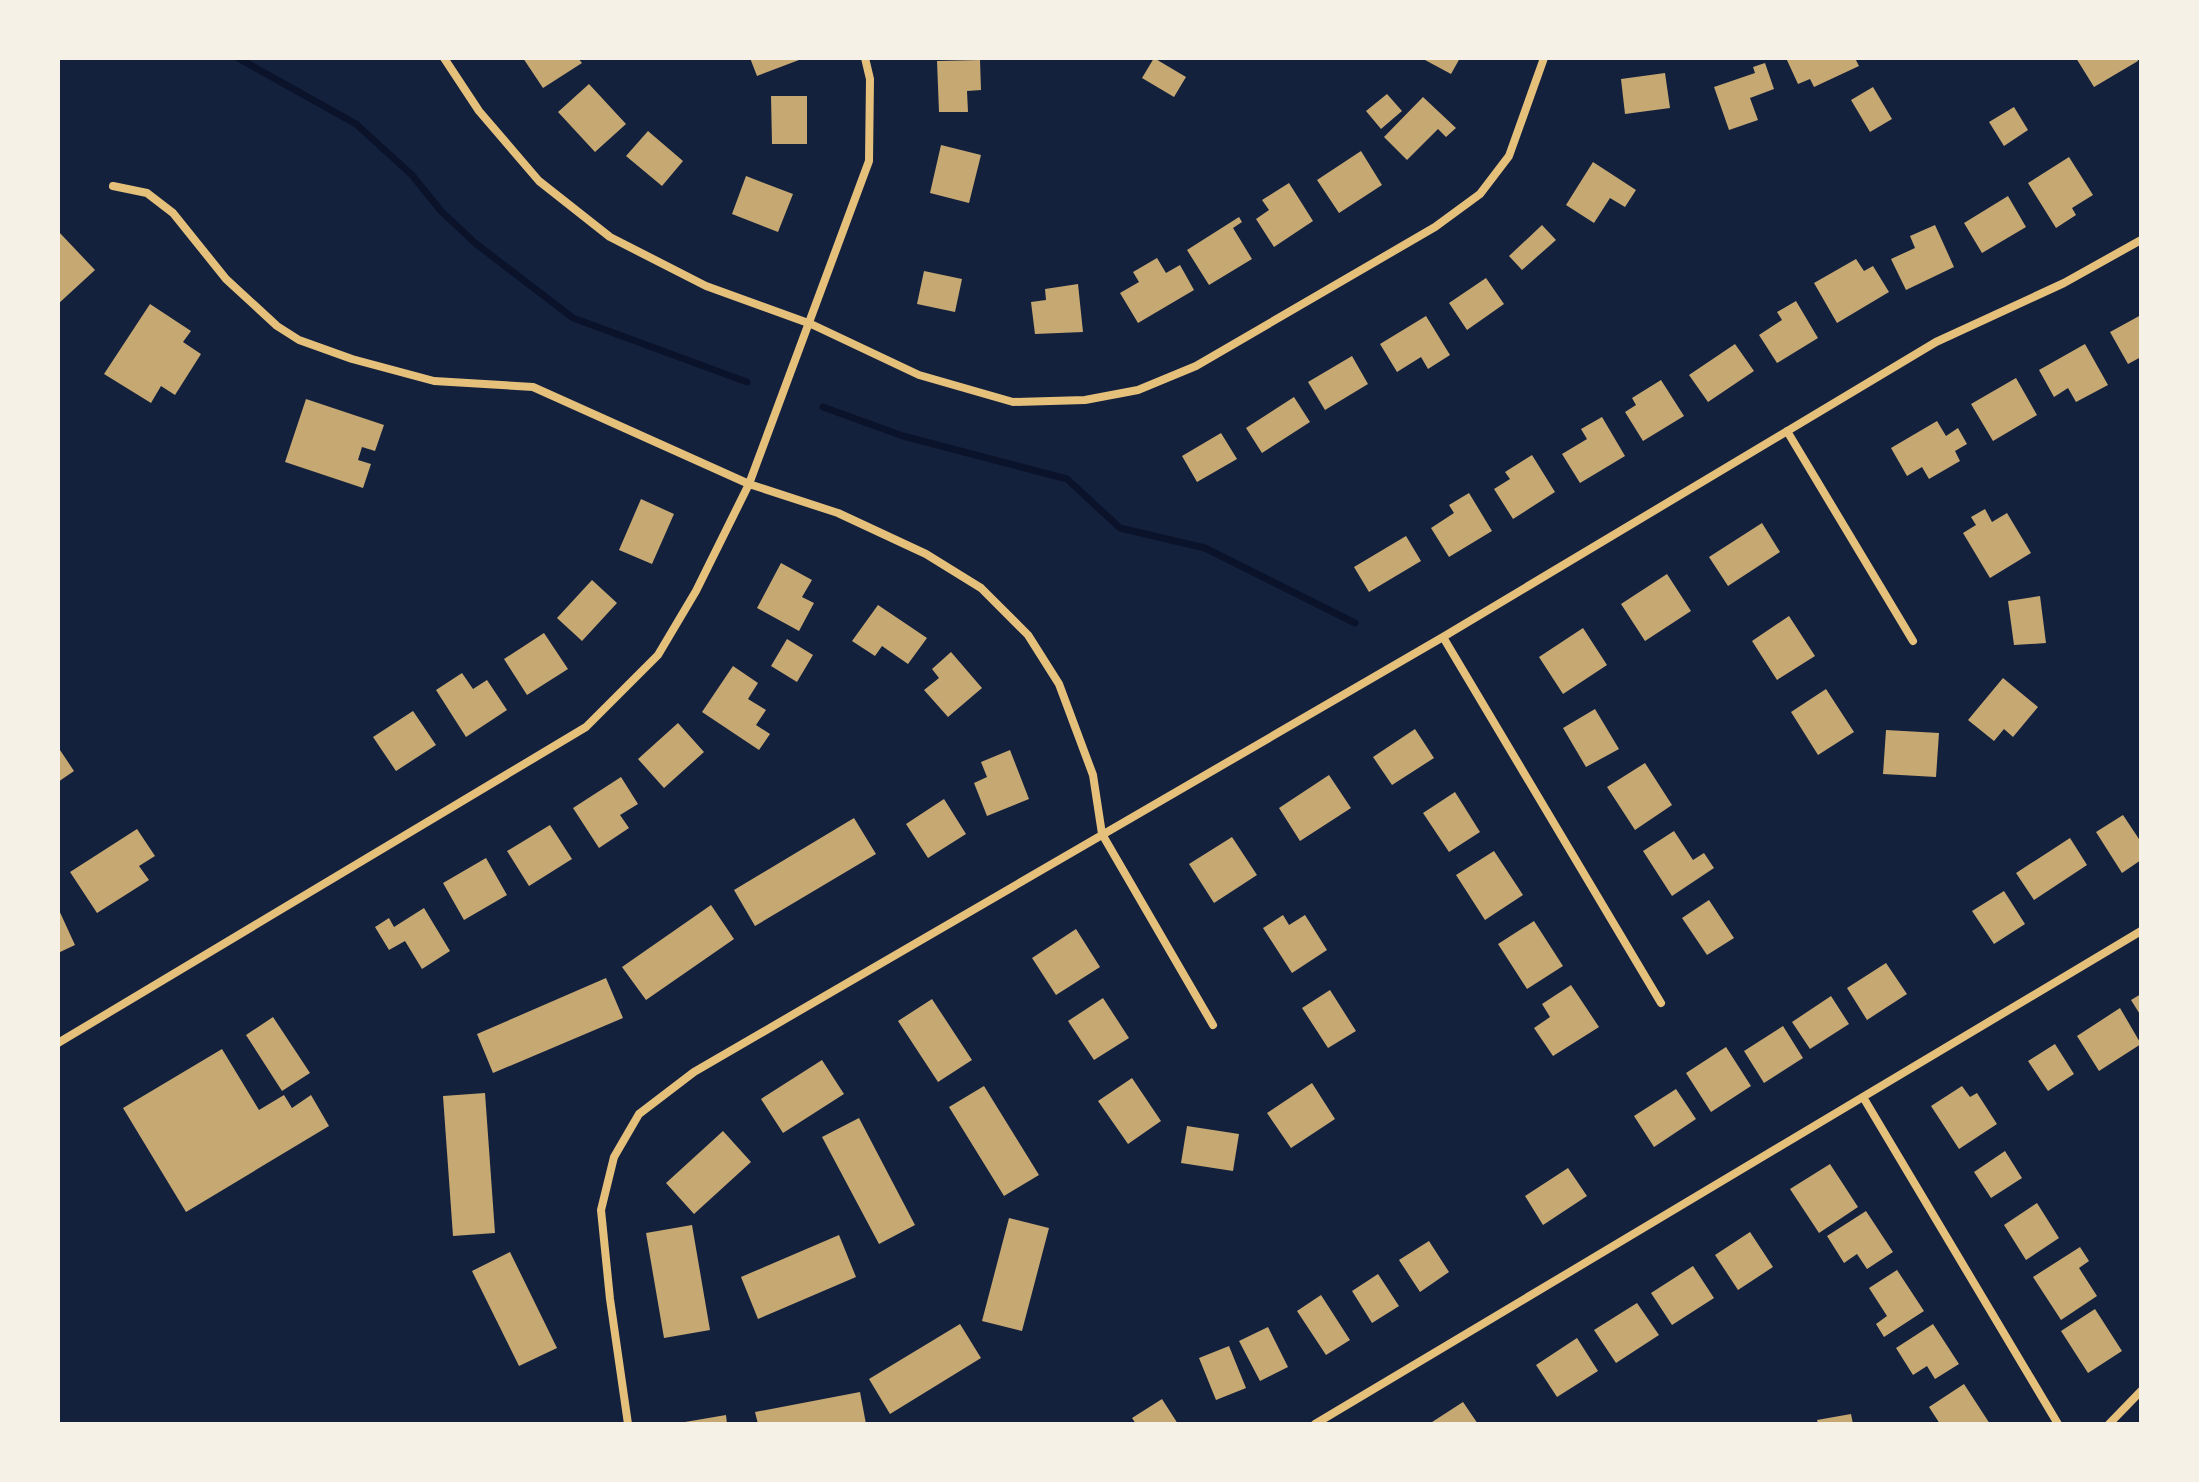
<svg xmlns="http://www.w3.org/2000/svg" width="2199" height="1482" viewBox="0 0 2199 1482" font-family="Figtree,sans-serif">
  <rect width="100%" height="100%" fill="#14213d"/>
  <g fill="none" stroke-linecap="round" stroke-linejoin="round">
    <path stroke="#0b132b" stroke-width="7" d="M 238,58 L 356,124 L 412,175 L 441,211 L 475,243 L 573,318 L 747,382
      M 823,407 L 903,436 L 1067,479 L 1120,528 L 1205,548 L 1355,623"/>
  </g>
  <path fill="#c6a872" d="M 523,58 L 578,58 L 582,63 L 543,88 Z
    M 750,58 L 798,58 L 799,60 L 757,76 Z
    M 1154,58 L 1186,77 L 1174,97 L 1142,78 Z
    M 1426,58 L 1460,58 L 1451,74 L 1425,60 Z
    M 1786,58 L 1855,58 L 1859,66 L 1814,87 L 1810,79 L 1798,84 Z
    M 2076,58 L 2137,58 L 2138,61 L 2094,87 Z
    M 980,60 L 981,90 L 967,91 L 968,112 L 939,112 L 937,61 Z
    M 1765,63 L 1774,89 L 1750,98 L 1758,120 L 1729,130 L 1714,87 L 1755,73 L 1753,67 Z
    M 1665,73 L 1670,108 L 1625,114 L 1621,79 Z
    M 589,84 L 626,124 L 595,152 L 558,112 Z
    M 1873,87 L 1892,119 L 1870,132 L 1851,100 Z
    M 1387,94 L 1402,111 L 1381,129 L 1366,111 Z
    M 771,96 L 807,96 L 807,144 L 772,144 Z
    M 1423,97 L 1456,128 L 1446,137 L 1438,129 L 1407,160 L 1384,137 Z
    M 2014,107 L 2028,130 L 2004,146 L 1989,122 Z
    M 648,131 L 683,161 L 662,186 L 626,156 Z
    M 941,145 L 981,155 L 969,203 L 930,193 Z
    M 1361,151 L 1382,185 L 1339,213 L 1317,180 Z
    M 2069,157 L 2093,195 L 2072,208 L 2076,215 L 2056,228 L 2028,183 Z
    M 1593,162 L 1636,190 L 1625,207 L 1610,198 L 1594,223 L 1566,205 Z
    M 746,176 L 793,194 L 778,232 L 732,214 Z
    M 1289,183 L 1313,221 L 1274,247 L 1256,219 L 1269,210 L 1262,200 Z
    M 2008,196 L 2026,227 L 1982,253 L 1964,223 Z
    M 1239,217 L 1242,222 L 1233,228 L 1252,259 L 1209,285 L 1187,250 Z
    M 1542,225 L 1556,240 L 1522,270 L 1509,256 Z
    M 1935,225 L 1954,267 L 1906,290 L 1891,259 L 1915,248 L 1910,236 Z
    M 58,231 L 95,270 L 58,304 Z
    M 1157,258 L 1166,273 L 1180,265 L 1194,290 L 1138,323 L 1120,293 L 1139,282 L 1133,272 Z
    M 1856,259 L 1864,271 L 1873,266 L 1889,292 L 1837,323 L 1814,283 Z
    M 924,271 L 962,279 L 955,312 L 917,304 Z
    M 1486,278 L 1504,304 L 1467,330 L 1449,303 Z
    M 1078,284 L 1083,332 L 1035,334 L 1031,302 L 1046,300 L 1045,289 Z
    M 1796,301 L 1818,338 L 1777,363 L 1759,335 L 1782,320 L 1777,312 Z
    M 150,304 L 191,331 L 183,342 L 201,354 L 175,395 L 161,386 L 151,403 L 104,374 Z
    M 2141,315 L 2141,357 L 2128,364 L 2110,332 Z
    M 1426,316 L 1450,355 L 1428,369 L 1421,357 L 1397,372 L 1380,344 Z
    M 1735,344 L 1754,371 L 1708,402 L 1689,375 Z
    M 2085,344 L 2108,385 L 2076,402 L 2068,388 L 2054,397 L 2039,370 Z
    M 1352,356 L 1368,384 L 1325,410 L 1308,382 Z
    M 2016,378 L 2037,415 L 1993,441 L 1971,404 Z
    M 1661,380 L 1684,416 L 1643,441 L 1625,412 L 1636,405 L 1632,398 Z
    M 1294,397 L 1310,422 L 1262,453 L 1246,428 Z
    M 306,399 L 384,425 L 375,451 L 362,447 L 358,460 L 371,464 L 363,488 L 285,462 Z
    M 1602,417 L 1625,456 L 1580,483 L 1562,454 L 1587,439 L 1581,429 Z
    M 1937,421 L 1946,436 L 1958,428 L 1967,444 L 1955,451 L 1960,461 L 1929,479 L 1922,467 L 1907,476 L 1891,448 Z
    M 1221,433 L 1237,459 L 1197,482 L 1182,456 Z
    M 1532,455 L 1555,492 L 1513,519 L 1494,489 L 1510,479 L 1505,472 Z
    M 1469,493 L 1492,531 L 1449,557 L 1431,528 L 1454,513 L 1449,505 Z
    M 641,499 L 674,514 L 652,564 L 619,550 Z
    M 1985,509 L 1992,522 L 2007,513 L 2031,553 L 1990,578 L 1963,533 L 1976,525 L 1971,517 Z
    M 1762,523 L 1780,552 L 1728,586 L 1709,557 Z
    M 1406,536 L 1421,561 L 1369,592 L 1354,567 Z
    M 781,563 L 812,580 L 802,597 L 814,603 L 799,631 L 757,608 Z
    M 1667,574 L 1691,611 L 1645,641 L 1621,604 Z
    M 592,580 L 617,603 L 582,641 L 557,618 Z
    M 2040,596 L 2046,643 L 2014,645 L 2008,601 Z
    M 878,605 L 927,638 L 908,664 L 882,646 L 875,656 L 852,641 Z
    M 1789,616 L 1815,656 L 1777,680 L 1752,641 Z
    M 1583,628 L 1607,665 L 1563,694 L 1539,657 Z
    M 544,633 L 568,669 L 527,695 L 504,659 Z
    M 787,639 L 813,655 L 797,682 L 771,666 Z
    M 951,652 L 982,688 L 948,717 L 924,690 L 939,678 L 932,669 Z
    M 733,666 L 758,683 L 748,699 L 766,710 L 756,725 L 770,734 L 759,750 L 702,712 Z
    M 462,673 L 473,689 L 487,680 L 507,710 L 466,737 L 436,690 Z
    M 2003,678 L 2038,707 L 2013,737 L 2004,729 L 1994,741 L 1968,720 Z
    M 1826,689 L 1854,732 L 1818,755 L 1791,712 Z
    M 1595,709 L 1619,749 L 1586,767 L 1563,728 Z
    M 413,711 L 436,745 L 396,771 L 373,737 Z
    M 678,723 L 704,752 L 664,788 L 638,759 Z
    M 1415,729 L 1434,758 L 1392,785 L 1373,757 Z
    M 1886,730 L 1939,733 L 1936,777 L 1883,774 Z
    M 58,747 L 74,771 L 58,782 Z
    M 1010,750 L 1029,799 L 987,816 L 974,783 L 987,777 L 981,762 Z
    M 1645,763 L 1672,805 L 1635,830 L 1607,787 Z
    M 1329,775 L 1351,808 L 1300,841 L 1279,808 Z
    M 621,777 L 638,804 L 620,815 L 629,828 L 599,848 L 573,808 Z
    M 1455,792 L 1480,832 L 1449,852 L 1423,813 Z
    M 944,799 L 966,834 L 928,858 L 906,824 Z
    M 2123,815 L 2141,842 L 2141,860 L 2122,873 L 2096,832 Z
    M 854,818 L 876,854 L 755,926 L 734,890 Z
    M 550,825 L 572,859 L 529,886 L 507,851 Z
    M 137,829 L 155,856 L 139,866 L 149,880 L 97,913 L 70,872 Z
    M 1674,831 L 1693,860 L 1704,853 L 1714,868 L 1672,896 L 1643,851 Z
    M 1232,837 L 1257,875 L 1214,903 L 1189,864 Z
    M 2070,838 L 2087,865 L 2034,900 L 2016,873 Z
    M 1494,851 L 1523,895 L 1485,920 L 1456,875 Z
    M 486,858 L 507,895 L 464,920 L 443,883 Z
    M 2004,891 L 2025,924 L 1994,944 L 1972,911 Z
    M 1709,900 L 1734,938 L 1707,955 L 1682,918 Z
    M 711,905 L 734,939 L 646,1000 L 622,967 Z
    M 58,908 L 75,945 L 58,953 Z
    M 424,908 L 450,951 L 422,969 L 405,941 L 389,950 L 375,927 L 389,918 L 394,927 Z
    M 1283,915 L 1289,925 L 1305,915 L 1327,950 L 1292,973 L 1263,928 Z
    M 1534,921 L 1563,966 L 1527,989 L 1498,944 Z
    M 1076,929 L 1100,967 L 1056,995 L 1032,958 Z
    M 1886,963 L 1907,994 L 1867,1020 L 1847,988 Z
    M 606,978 L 623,1018 L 493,1073 L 477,1034 Z
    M 1571,985 L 1599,1027 L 1553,1056 L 1534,1028 L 1550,1017 L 1542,1004 Z
    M 1330,990 L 1356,1031 L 1328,1048 L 1302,1008 Z
    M 2141,994 L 2141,1016 L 2131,1000 Z
    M 1831,996 L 1849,1024 L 1810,1049 L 1792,1022 Z
    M 1103,998 L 1129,1038 L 1094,1060 L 1068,1021 Z
    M 932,999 L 972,1060 L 938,1082 L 898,1021 Z
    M 2120,1008 L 2141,1044 L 2099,1071 L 2077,1036 Z
    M 273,1017 L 310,1073 L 282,1091 L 246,1035 Z
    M 1783,1026 L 1803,1058 L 1764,1083 L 1744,1051 Z
    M 2055,1044 L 2074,1074 L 2048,1091 L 2028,1061 Z
    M 1726,1047 L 1751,1086 L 1711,1112 L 1686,1073 Z
    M 222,1049 L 259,1110 L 284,1095 L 292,1108 L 311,1095 L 329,1126 L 186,1212 L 123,1108 Z
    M 822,1060 L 844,1094 L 783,1133 L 761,1099 Z
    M 1132,1078 L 1161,1121 L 1128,1144 L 1098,1101 Z
    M 1312,1083 L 1335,1119 L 1291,1148 L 1267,1113 Z
    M 984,1086 L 1039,1175 L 1004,1196 L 949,1107 Z
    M 1962,1086 L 1970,1097 L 1977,1093 L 1997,1124 L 1959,1149 L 1931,1106 Z
    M 1676,1089 L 1696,1119 L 1654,1147 L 1634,1116 Z
    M 485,1093 L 495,1233 L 453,1236 L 443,1096 Z
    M 859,1118 L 915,1225 L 879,1244 L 822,1137 Z
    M 1187,1126 L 1239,1134 L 1233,1171 L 1181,1163 Z
    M 723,1131 L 751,1162 L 694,1214 L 666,1183 Z
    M 2005,1151 L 2022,1178 L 1991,1198 L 1974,1172 Z
    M 1830,1164 L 1858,1207 L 1819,1233 L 1790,1189 Z
    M 1568,1168 L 1587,1196 L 1543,1225 L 1525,1196 Z
    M 2037,1203 L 2059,1238 L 2026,1260 L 2004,1225 Z
    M 1866,1211 L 1893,1252 L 1867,1269 L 1857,1254 L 1844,1263 L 1827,1236 Z
    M 1009,1218 L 1049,1228 L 1022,1331 L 982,1321 Z
    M 692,1225 L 710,1330 L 664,1338 L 646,1233 Z
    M 1750,1232 L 1773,1267 L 1738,1290 L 1715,1255 Z
    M 839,1235 L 856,1277 L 758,1319 L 741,1277 Z
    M 1429,1241 L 1449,1272 L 1420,1292 L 1399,1260 Z
    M 2080,1247 L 2089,1261 L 2079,1268 L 2097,1296 L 2061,1320 L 2033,1277 Z
    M 510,1252 L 557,1348 L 519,1366 L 472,1271 Z
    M 1693,1266 L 1714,1298 L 1672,1325 L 1651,1293 Z
    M 1897,1270 L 1924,1311 L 1884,1337 L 1876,1324 L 1887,1316 L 1869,1288 Z
    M 1378,1274 L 1399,1306 L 1372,1323 L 1352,1291 Z
    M 1321,1295 L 1350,1340 L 1326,1355 L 1297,1311 Z
    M 1637,1303 L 1659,1335 L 1616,1363 L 1594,1330 Z
    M 2095,1309 L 2122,1351 L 2088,1373 L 2061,1331 Z
    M 960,1324 L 981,1358 L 890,1414 L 869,1379 Z
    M 1933,1324 L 1959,1364 L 1935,1379 L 1927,1366 L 1913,1375 L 1896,1348 Z
    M 1268,1327 L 1288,1367 L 1260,1381 L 1239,1341 Z
    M 1577,1338 L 1598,1371 L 1557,1397 L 1536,1365 Z
    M 1229,1346 L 1246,1388 L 1216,1400 L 1199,1358 Z
    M 1964,1384 L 1990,1424 L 1940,1424 L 1929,1407 Z
    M 860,1392 L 866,1424 L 758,1424 L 755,1412 Z
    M 1162,1399 L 1178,1424 L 1136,1424 L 1132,1418 Z
    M 1463,1402 L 1478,1424 L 1429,1424 Z
    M 1851,1414 L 1853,1424 L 1818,1424 L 1817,1420 Z
    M 726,1415 L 727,1424 L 685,1424 L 685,1422 Z"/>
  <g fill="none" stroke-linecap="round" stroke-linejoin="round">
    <path stroke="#e5c07b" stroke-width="8" d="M 444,58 L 479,111 L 539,181 L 610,237 L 706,286 L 811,324 L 919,375 L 1013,402 L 1085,400 L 1138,390 L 1196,366 L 1435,227 L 1480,194 L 1509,156 L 1544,58
      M 113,186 L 147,193 L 173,213 L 226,279 L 277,326 L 299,340 L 352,359 L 434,381 L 533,387 L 749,484 L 838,513 L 926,554 L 981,588 L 1028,635 L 1059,684 L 1093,775 L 1102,834 L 1213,1025
      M 1787,431 L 1913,641
      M 1443,637 L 1661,1003
      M 58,1043 L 586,727 L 658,655 L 696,591 L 749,484 L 869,161 L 870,79 L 865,58
      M 1863,1097 L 2058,1424
      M 628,1424 L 610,1299 L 601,1210 L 614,1157 L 639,1114 L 694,1072 L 1443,637 L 1936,342 L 2064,283 L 2141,240
      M 1315,1424 L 2141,931
      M 2109,1424 L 2141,1391"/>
  </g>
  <rect width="2199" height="1482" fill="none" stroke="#f6f1e7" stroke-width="120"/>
</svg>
